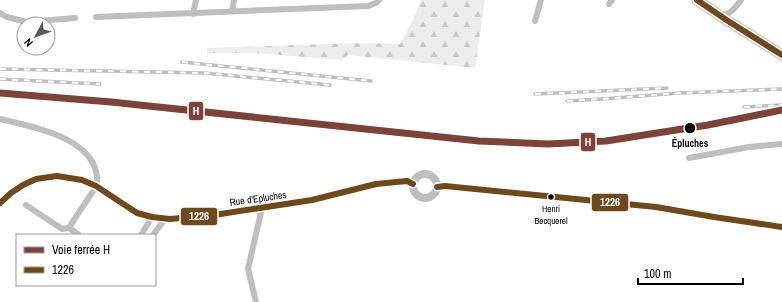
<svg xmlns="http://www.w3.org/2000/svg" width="782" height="302" viewBox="0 0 782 302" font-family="'Archivo Narrow',sans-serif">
  <defs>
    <pattern id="forest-firs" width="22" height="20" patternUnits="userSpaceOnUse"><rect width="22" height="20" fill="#ececec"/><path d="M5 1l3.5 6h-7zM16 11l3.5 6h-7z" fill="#c9c9c9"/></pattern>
  </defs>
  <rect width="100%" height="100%" fill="#fff"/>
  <path fill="url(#forest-firs)" d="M 421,0 L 485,0 L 475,68 L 348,55 L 342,60 L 255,53 L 207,53 L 207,48 L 356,43 L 400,44 L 413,20 Z"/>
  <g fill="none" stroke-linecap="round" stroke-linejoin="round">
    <defs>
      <path id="primary" d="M 697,0 L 728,21 L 782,55"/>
    </defs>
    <use href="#primary" stroke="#dbdbdb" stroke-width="12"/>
    <path stroke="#bebebe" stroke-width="6" d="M 609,4 L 612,0
      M 232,11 L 234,0
      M 0,13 L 7,17 L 27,22 L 75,18
      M 193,14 L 196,0
      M 719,15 C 730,16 735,8 741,0
      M 96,17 L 368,6 L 376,3 L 379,0
      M 535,21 L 541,0
      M 0,119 C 30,126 87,136 96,171 C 97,176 98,182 96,186 C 94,191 90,195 88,199 C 81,209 75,218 69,228 L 79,235
      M 689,158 L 749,147 L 782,144
      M 26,205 L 62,229 L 69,228
      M 141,235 L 152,217
      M 153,235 L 165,219
      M 256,302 L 248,269 L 262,208"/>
    <path stroke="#bebebe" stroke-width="8" d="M413 186a12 12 0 1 1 24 0a12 12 0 1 1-24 0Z
      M 437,187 L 445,186 L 618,203 L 656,207 L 714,217 L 782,227
      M 0,203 L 11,193 L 23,185 L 36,179 L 57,176 L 71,178 L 82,180 L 96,186 L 137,213 L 152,217 L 170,219 L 214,215 L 312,200 L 376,184 L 392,182 L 407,181 L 413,184"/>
    <use href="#primary" stroke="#bebebe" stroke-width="10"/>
    <defs>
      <path id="rail" d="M 182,62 L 371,81
        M 0,69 L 205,73 L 330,85
        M 0,79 L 100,84
        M 535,94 L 667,88
        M 567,101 L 601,99 L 680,93 L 782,89
        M 744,107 L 782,105"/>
    </defs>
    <use href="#rail" stroke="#bebebe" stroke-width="3.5"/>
    <use href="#rail" stroke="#fff" stroke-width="2" stroke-dasharray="6" stroke-linecap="butt"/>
    <defs>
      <path id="bus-1" d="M 697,0 L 728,21 L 782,55
        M 437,187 L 445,186 L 656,207 L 714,217 L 782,227
        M 0,203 L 11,193 L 23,185 L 36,179 L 57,176 L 82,180 L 96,186 L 137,213 L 152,217 L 170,219 L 214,215 L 312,200 L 376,184 L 407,181 L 413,184"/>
    </defs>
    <use href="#bus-1" stroke="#fff" stroke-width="9"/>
    <use href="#bus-1" stroke="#6e491e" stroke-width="6"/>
    <defs>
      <path id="rail-1" d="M 0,93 L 111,102 L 479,141 L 548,144 L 606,141 L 708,125 L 782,110"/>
    </defs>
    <use href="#rail-1" stroke="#fff" stroke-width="10"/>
    <use href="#rail-1" stroke="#7b4339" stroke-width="7"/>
  </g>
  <g fill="#000" stroke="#fff" stroke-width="1.5">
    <circle cx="690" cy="128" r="6"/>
    <circle cx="551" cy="197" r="3.5"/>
  </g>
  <g text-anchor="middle" stroke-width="3" stroke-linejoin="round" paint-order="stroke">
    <g font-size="9" fill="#000" stroke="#fff">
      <text x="551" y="212">Henri<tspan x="551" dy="12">Becquerel</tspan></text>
    </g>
    <g font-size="10" font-weight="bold" fill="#000" stroke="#fff">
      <text x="690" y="147">Épluches</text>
    </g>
    <g font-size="10" fill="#000" stroke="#fff">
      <text transform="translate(258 198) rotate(-8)" y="4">Rue d'Epluches</text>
    </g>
  </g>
  <g stroke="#fff" stroke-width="1.5">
    <rect x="188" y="101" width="16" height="20" rx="4" fill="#7b4339"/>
    <rect x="580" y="132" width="16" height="20" rx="4" fill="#7b4339"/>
    <rect x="591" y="193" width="38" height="19" rx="4" fill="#6e491e"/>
    <rect x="180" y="207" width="38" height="19" rx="4" fill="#6e491e"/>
  </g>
  <g font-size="11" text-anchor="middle" font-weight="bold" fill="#fff">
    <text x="196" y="115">H</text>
    <text x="588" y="146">H</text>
    <text x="610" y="206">1226</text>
    <text x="199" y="220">1226</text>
  </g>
  <rect x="16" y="234" width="140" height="52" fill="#ffffff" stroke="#999999"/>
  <rect x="24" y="247" width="20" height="6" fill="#7b4339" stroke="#999999"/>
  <text x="52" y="254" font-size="12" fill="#000000">Voie ferrée H</text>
  <rect x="24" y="267" width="20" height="6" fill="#6e491e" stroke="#999999"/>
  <text x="52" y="274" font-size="12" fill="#000000">1226</text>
  <g transform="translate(36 36) rotate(229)"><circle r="19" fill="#ffffff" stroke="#999999"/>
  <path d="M0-3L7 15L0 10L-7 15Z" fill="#595959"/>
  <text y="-6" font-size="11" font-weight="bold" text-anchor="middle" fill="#000000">N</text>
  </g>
  <path d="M638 278v6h105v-6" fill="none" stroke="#000000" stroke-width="2"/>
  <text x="644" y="278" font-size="12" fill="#000000" stroke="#ffffff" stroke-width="3" paint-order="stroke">100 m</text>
</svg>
